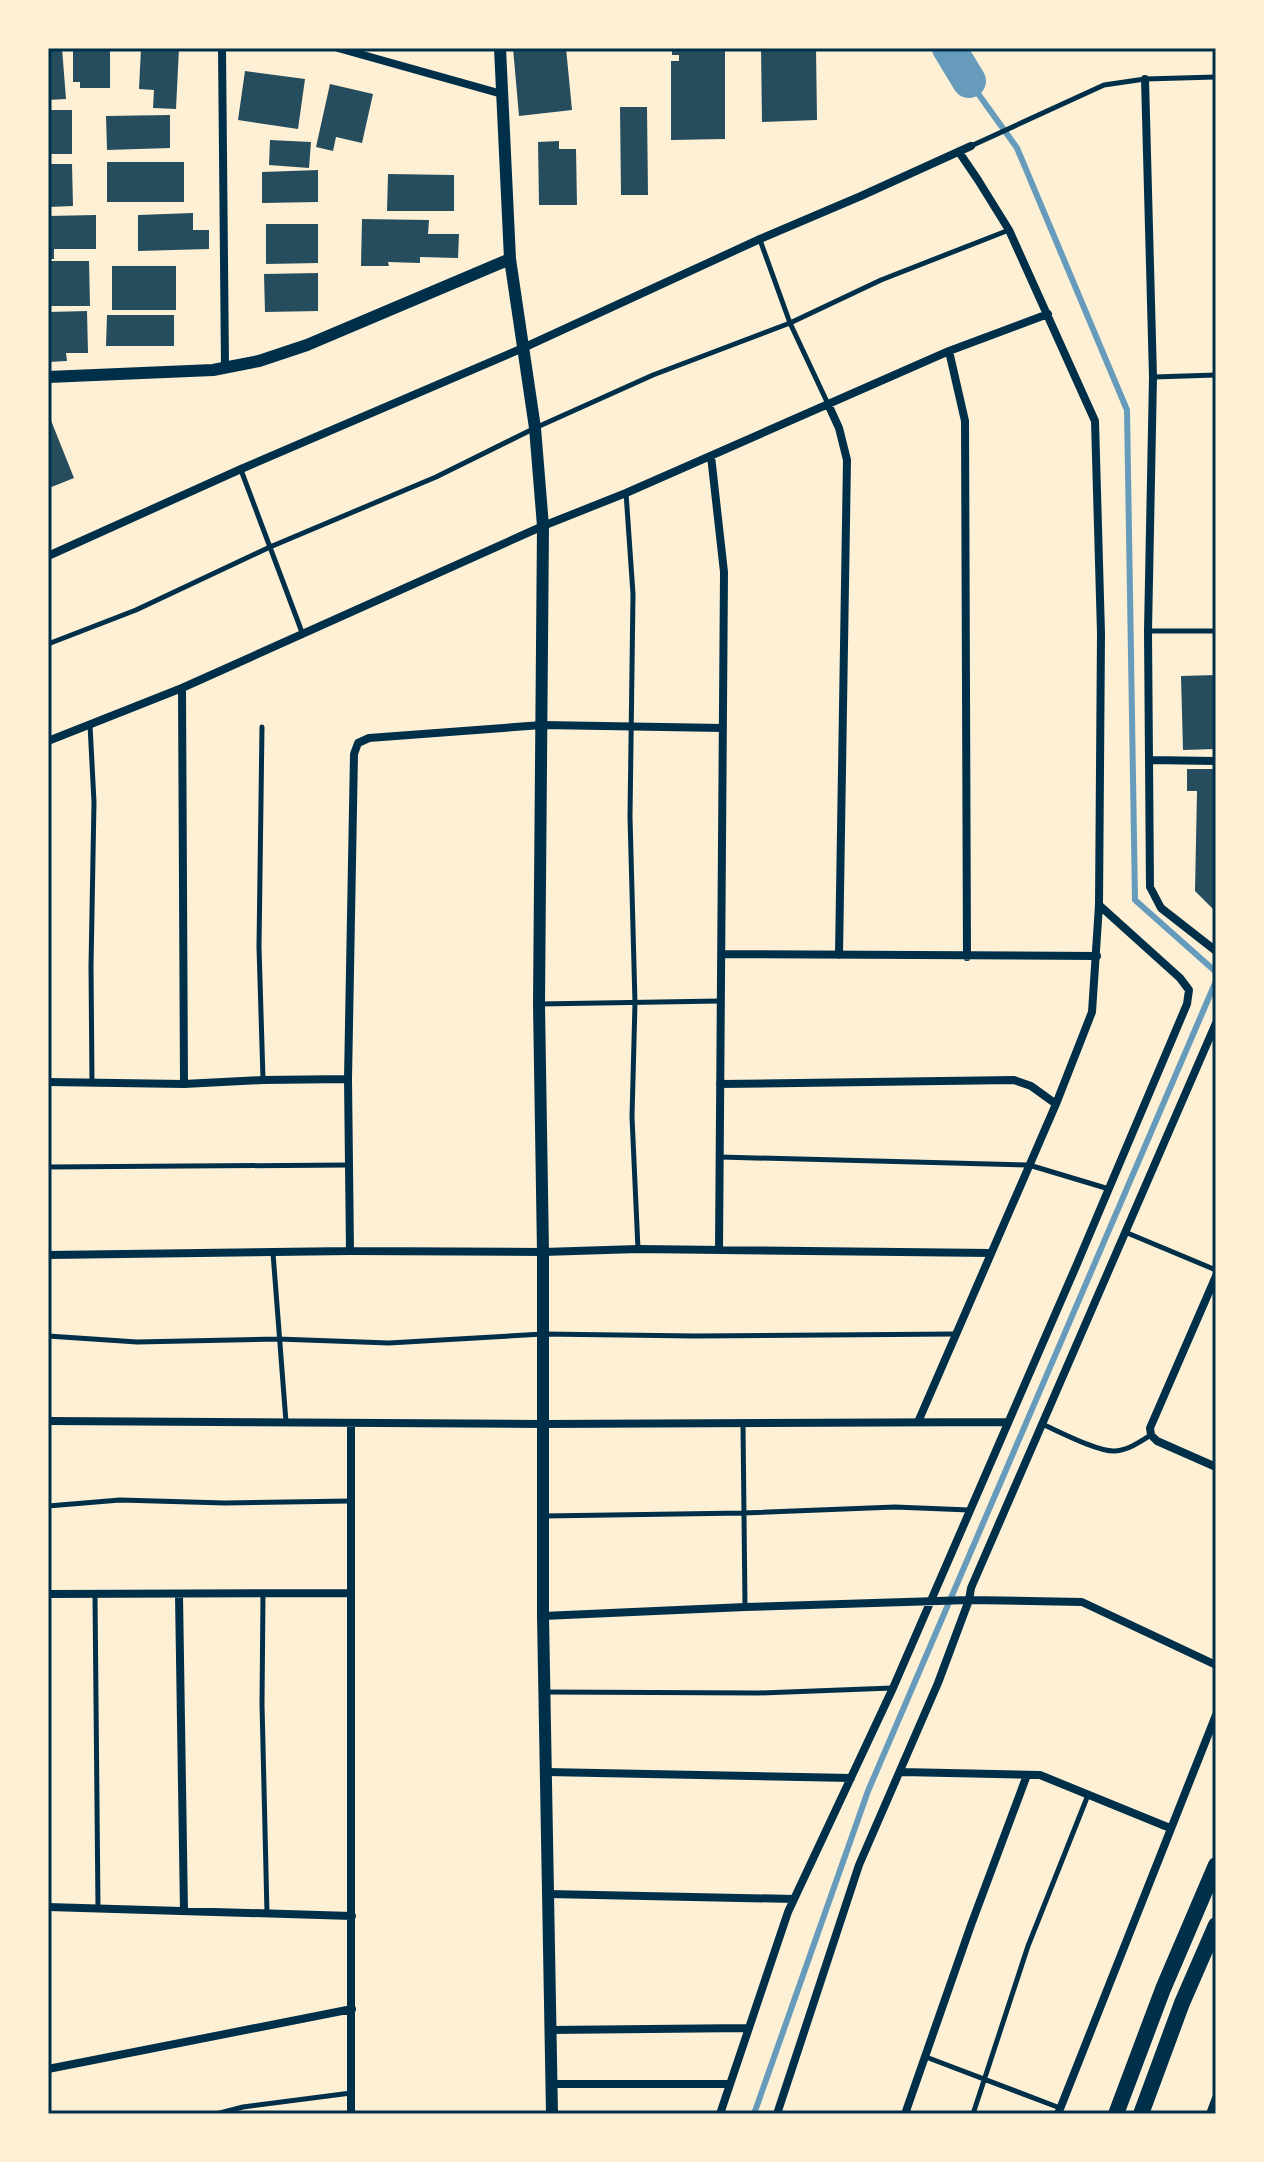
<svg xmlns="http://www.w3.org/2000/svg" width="1264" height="2162" viewBox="0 0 1264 2162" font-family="Mulish,sans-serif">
  <rect width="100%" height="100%" fill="#fdf0d5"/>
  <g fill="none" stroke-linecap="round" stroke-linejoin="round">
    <path stroke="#669bbc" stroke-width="6" d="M 969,81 L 1017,148 L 1127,410 L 1135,900 L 1216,972
      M 754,2114 L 868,1791 L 1216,981"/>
    <path stroke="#669bbc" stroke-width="34" d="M 949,48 L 969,81"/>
  </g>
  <path fill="#264d5e" d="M 48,48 L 62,48 L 66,99 L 48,100 Z
    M 73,48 L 110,48 L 110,88 L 80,88 L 80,82 L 73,82 Z
    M 141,48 L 179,48 L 176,109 L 153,108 L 154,90 L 139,89 Z
    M 513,48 L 566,48 L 572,110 L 519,116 Z
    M 672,48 L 725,48 L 725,139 L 671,140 L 671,61 L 679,61 L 679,55 L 672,55 Z
    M 761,48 L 816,48 L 817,120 L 762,122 Z
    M 245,71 L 305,79 L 298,129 L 238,120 Z
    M 330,84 L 373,94 L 362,143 L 336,137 L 333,151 L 316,147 Z
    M 620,107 L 647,107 L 648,195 L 621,195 Z
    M 48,110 L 72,110 L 72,154 L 48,154 Z
    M 170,115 L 170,148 L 107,150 L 106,116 Z
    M 270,140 L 311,142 L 309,168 L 269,165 Z
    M 559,141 L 559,149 L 576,149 L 577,205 L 539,205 L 538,142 Z
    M 107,162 L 184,162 L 184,202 L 107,202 Z
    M 48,164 L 72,164 L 73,206 L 48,207 Z
    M 318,170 L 318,202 L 262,203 L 262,172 Z
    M 388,174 L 454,175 L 454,211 L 387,211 Z
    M 193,213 L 193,230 L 209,230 L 209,249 L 138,251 L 138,215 Z
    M 96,215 L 96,249 L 54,249 L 54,259 L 48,259 L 48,216 Z
    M 362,219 L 429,220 L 428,234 L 459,234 L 458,258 L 420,257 L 420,263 L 388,262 L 389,266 L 361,266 Z
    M 266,224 L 318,224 L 318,263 L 266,264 Z
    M 48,261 L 89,261 L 90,306 L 48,306 Z
    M 112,266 L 176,266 L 176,310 L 112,310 Z
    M 318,273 L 318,311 L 265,312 L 264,274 Z
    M 87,311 L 88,353 L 66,353 L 67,361 L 48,362 L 48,312 Z
    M 107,315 L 174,315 L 174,346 L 106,346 Z
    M 48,413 L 74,478 L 49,488 L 48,486 Z
    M 1216,675 L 1216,749 L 1183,750 L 1181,676 Z
    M 1187,769 L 1216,769 L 1216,912 L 1195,891 L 1197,791 L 1187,791 Z"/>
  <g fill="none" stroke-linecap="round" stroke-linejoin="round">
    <path stroke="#003049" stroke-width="5" d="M 971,146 L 1104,85 L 1145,79 L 1216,77
      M 760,240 L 790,323 L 828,404
      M 1154,377 L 1216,375
      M 241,470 L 303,635
      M 626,493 L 633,594 L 630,817 L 635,1003 L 632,1117 L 638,1249
      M 1149,631 L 1216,631
      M 48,644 L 136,610 L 270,547 L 436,477 L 535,428 L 653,375 L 790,323 L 881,280 L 1009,230
      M 90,725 L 94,802 L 91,966 L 92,1082
      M 262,727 L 259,947 L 263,1079
      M 539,1004 L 720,1001
      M 720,1157 L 1029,1165 L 1109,1189
      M 48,1167 L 348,1165
      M 1125,1232 L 1216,1270
      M 273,1253 L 286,1422
      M 48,1336 L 137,1342 L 278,1339 L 389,1343 L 543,1334 L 695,1336 L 955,1334
      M 743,1424 L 745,1606
      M 1042,1424 C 1058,1431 1098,1452 1115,1451 C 1128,1450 1140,1442 1151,1435
      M 48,1506 L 120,1500 L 225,1503 L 350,1501
      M 544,1516 L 743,1513 L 895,1507 L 969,1510
      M 263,1594 L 262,1704 L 267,1913
      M 95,1595 L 98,1909
      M 546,1692 L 759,1693 L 892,1688
      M 926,2057 L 1060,2108
      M 216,2114 L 243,2107 L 351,2093
      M 973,2114 L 1028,1946 L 1088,1795"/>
    <path stroke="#003049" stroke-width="8" d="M 222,48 L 225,367
      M 338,48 L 502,94
      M 1145,79 L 1153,377 L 1148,631 L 1150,887 L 1161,908 L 1216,951
      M 949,351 L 965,421 L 967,957
      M 828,404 L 839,428 L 847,460 L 839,955
      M 711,456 L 724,572 L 719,1250
      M 48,556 L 241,469 L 523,348 L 760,239 L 861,196 L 971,146
      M 182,688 L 184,1084
      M 48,741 L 182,688 L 543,526 L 626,493 L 949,351 L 1048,314
      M 1150,760 L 1216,761
      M 722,954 L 1097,956
      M 48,1082 L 184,1084 L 263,1080 L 348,1079
      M 720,1084 L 1014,1080 L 1031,1086 L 1056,1104
      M 350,1251 L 348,1079 L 354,754 L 358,743 L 369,738 L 542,725 L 723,728
      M 48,1255 L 350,1251 L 543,1252 L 638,1249 L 991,1253
      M 1216,1276 L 1150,1428 L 1151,1435 L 1157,1441 L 1216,1467
      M 48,1421 L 543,1424 L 1008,1422
      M 918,1422 L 1056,1104 L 1092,1012 L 1099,905 L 1101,633 L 1095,421 L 1009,230 L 978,180 L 959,152
      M 351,1423 L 351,2114
      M 48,1594 L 351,1593
      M 179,1595 L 184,1911
      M 543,1616 L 745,1607 L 969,1600 L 1082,1602 L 1216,1665
      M 546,1772 L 851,1778
      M 901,1772 L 1040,1775 L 1170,1828
      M 548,1894 L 794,1899
      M 48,1907 L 352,1916
      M 550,2030 L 749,2028
      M 48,2069 L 352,2009
      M 551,2084 L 730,2084
      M 720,2114 L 788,1912 L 893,1688 L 1077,1264 L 1187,1004 L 1189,990 L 1180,978 L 1099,905
      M 777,2114 L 859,1865 L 938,1683 L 969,1600 L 971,1588 L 1216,1023
      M 905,2114 L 971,1925 L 1027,1775
      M 1058,2114 L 1216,1715
      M 1210,2114 L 1216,2098"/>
    <path stroke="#003049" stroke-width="12" d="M 500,48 L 510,259 L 535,428 L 543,526 L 539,1004 L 543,1252 L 543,1616 L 552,2114
      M 48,377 L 213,370 L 259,361 L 307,345 L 510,259"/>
    <path stroke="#003049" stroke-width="16" d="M 1116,2114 L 1163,1989 L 1216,1865
      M 1141,2114 L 1182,2003 L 1216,1925"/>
  </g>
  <rect width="1264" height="2162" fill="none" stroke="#fdf0d5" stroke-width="100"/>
  <rect x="50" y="50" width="1164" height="2062" fill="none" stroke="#003049" stroke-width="3"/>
</svg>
